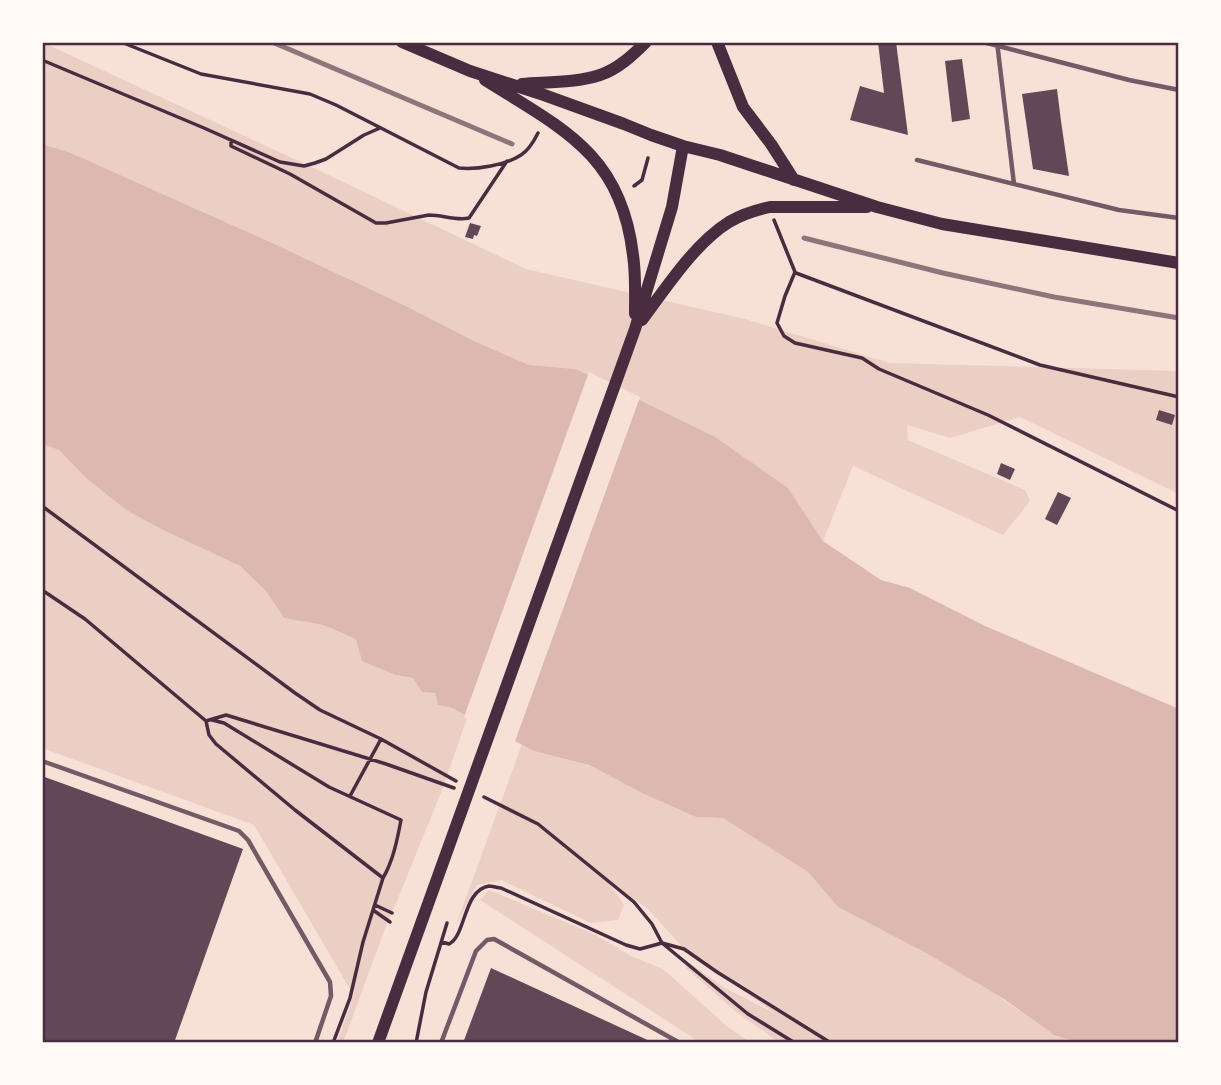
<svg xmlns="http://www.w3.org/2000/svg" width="1221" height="1085" viewBox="0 0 1221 1085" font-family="Cabin,sans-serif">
  <rect width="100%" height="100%" fill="#f7e1d7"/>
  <path fill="#ebcfc5" d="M 42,42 L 318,170 L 526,269 L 745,319 L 890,363 L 1179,371 L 1179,494 L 1020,417 L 950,438 L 907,425 L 908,440 L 1025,490 L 1030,501 L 1003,535 L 853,466 L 823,541 L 788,488 L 576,369 L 529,365 L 474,341 L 406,306 L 268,241 L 71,153 L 42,144 Z
    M 42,444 L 59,450 L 85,477 L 126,510 L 163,530 L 240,566 L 266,591 L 284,618 L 323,625 L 356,639 L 396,675 L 413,678 L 422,692 L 435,693 L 438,705 L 450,707 L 468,716 L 442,790 L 397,901 L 387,923 L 343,1043 L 337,1043 L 355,990 L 350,989 L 254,825 L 42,748 Z
    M 522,744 L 534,751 L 589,765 L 644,794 L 696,817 L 723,818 L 808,872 L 838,907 L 926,953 L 997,995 L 1054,1035 L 1080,1043 L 780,1043 L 735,1011 L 686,968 L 684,959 L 725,988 L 776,1014 L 684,949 L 648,909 L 606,879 L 624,905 L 618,920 L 591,923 L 501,880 L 477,885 L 456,925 Z
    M 489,890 L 596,935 L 631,956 L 663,969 L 729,1028 L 751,1043 L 701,1043 L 480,900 Z"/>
  <path fill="#dcb8b0" d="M 42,144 L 71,153 L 268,241 L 406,306 L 474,341 L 529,365 L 576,369 L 715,437 L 788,488 L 823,541 L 881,580 L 910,588 L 985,626 L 1179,709 L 1179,1043 L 1080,1043 L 1054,1035 L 1004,999 L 926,953 L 838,907 L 808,872 L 723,818 L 696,817 L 644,794 L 589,765 L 534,751 L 450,707 L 438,705 L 435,693 L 422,692 L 413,678 L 396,675 L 362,661 L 356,639 L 323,625 L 284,618 L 266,591 L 240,566 L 163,530 L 126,510 L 85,477 L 59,450 L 42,444 Z"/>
  <path fill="#f7e1d7" d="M 589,372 L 640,397 L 514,744 L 464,717 Z"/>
  <path fill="#644757" d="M 878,42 L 896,42 L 908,135 L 850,120 L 860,86 L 884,93 Z
    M 962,59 L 970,119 L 952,122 L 945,61 Z
    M 1057,89 L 1061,121 L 1069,176 L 1033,169 L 1022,94 Z
    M 470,223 L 481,226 L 477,236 L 474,235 L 473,239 L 465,237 Z
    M 1159,410 L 1175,415 L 1172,425 L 1156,420 Z
    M 1001,463 L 1015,469 L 1010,480 L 997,474 Z
    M 1058,492 L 1071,498 L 1057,525 L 1045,519 Z
    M 42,776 L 243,849 L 174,1043 L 42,1043 Z
    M 491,968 L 654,1043 L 463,1043 Z"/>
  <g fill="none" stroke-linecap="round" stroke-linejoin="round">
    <path stroke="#4a2c40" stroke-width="3.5" d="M 121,42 L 201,74 L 310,94 L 336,105 L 459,168 C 476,170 506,165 521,155 C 529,150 534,141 538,133
      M 42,60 L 204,128 L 280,162 L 304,166 L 315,163 L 326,159 L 364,135 L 380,128
      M 231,140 L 231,146 L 290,174 L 376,223 L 386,223 L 429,215 C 443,215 456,221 469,218 L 507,161
      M 634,186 L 642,180 L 648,158
      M 774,220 L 795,272 L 785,296 L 777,323 L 784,336 L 795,343 L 862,358 L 879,369 L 988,415 L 1179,511
      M 796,273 L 1040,365 L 1179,397
      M 42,506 L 295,693 L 320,710 L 381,739 L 456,781
      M 42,590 L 85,619 L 206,721 L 209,735 L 216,744 L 295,810 L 383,878
      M 212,720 L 224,723 L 329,787 L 401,820 C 397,841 393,861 383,878 L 363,942 L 350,998 L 333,1043
      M 206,721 L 226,715 L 386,764 L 454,788
      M 350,796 L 381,739
      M 484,797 L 538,824 L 634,902 L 652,924 L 662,943 L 748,1014 L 795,1043
      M 375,905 L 392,913
      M 373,910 L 390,922
      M 442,942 L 449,944 C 466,936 463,890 489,886 C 490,886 500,888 501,888 L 626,945 L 640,949 L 662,943 L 684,949 L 717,972 L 831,1043
      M 416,1043 L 426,992 L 447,923"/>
    <path stroke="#755966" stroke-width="4.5" d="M 983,42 L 1129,80 L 1179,90
      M 997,42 L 1014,184
      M 917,160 L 1119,210 L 1179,218
      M 42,761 L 239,831 L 248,840 L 330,982 L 331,996 L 315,1043
      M 441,1043 L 476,951 L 487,940 L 494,939 L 680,1043"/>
    <path stroke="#4a2c40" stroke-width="12" d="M 402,42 L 470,71 L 544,95 L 624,124 L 651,135 L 683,146 L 720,155 L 877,207 L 942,224 L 1179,263
      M 717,42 L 743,107 L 771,144 L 794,180
      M 485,80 C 563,129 621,154 633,255 C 636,275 635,295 635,314
      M 522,84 C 547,82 576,83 600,75 C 618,69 633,55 646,42
      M 642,320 C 666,288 694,244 729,222 C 741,215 756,210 770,207 L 867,207
      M 378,1043 L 635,329 L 672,207 L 683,146"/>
    <path stroke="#8f747c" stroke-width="5" d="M 272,42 L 512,144
      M 804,238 L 943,273 L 1054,297 L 1179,318"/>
  </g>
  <rect width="1221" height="1085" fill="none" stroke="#fffaf5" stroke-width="88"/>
  <rect x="44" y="44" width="1133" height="997" fill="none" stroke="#4a2c40" stroke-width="2.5"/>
</svg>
